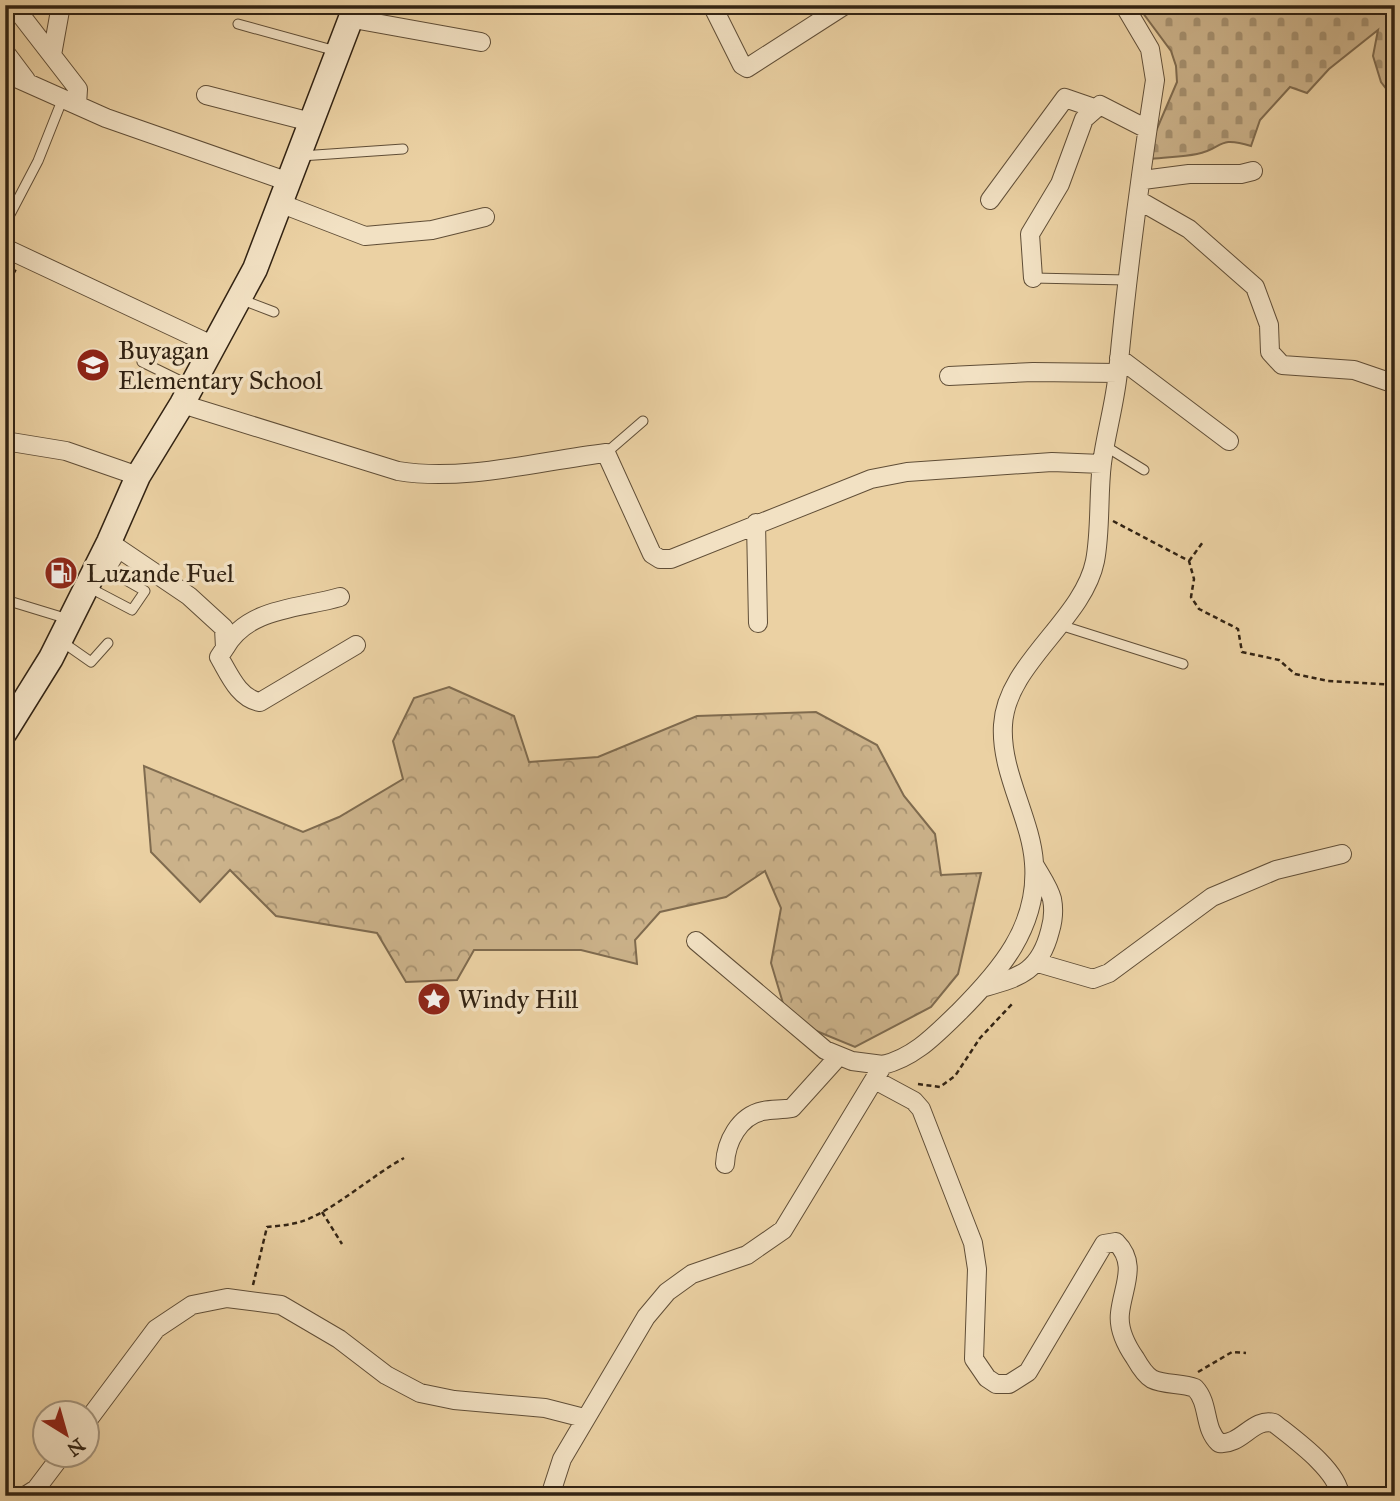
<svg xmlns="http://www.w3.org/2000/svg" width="1400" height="1501" viewBox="0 0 1400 1501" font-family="'IM FELL Great Primer',serif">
  <defs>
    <pattern id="forest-crowns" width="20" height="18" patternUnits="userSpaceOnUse" patternTransform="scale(1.75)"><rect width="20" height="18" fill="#ccb38b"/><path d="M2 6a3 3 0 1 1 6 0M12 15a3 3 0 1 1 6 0" fill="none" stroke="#a69170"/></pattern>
    <pattern id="cemetery-stones" width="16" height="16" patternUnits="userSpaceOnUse" patternTransform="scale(1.75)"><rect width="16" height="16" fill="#ccb38b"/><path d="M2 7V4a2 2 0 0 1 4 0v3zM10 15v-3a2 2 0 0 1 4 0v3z" fill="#a69170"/></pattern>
  </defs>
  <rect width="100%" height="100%" fill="#ebd1a3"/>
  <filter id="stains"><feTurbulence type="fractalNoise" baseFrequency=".00286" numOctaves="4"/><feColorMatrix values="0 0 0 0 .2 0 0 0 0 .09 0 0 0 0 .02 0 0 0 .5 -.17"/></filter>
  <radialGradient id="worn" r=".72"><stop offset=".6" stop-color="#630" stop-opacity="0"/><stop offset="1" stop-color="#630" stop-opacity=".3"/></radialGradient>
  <path fill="url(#forest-crowns)" stroke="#7f6b4f" stroke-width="2" d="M 449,687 L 514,716 L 529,762 L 598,757 L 697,716 L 816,712 L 877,745 L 904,796 L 935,834 L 941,875 L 981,873 L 958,974 L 931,1007 L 855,1047 L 814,1030 L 785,1010 L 771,963 L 781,908 L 765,871 L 726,897 L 660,912 L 635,940 L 637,964 L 581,950 L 474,950 L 457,980 L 406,982 L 377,933 L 276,916 L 230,870 L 200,902 L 151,852 L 144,766 L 303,832 L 339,817 L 403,779 L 393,741 L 414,698 Z"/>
  <path fill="url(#cemetery-stones)" stroke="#7f6b4f" stroke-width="2" d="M 1137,5 L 1395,5 L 1395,100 L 1381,82 L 1373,56 L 1378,30 L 1329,69 L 1307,93 L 1290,87 L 1260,120 L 1251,146 C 1216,135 1224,149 1197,154 C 1182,157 1166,157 1151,159 L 1153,138 L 1177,82 L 1176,66 L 1171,51 Z"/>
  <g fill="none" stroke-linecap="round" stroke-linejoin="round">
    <defs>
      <path id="lane" d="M 238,24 L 336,51
        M 301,156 L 403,149
        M 5,224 L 38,161 L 63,98
        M 1033,278 L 1127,280
        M 240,299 L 274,312
        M 142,362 L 191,386
        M 1105,446 L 1144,470
        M 606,453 L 643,421
        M 90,588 L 132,610 L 145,591 L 110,571 L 122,551
        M 9,601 L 68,619
        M 1060,625 L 1183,664
        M 61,641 L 91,662 L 108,643"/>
      <path id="street" d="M 13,5 L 78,89 L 77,105
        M 712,5 L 742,65 L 747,68 L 845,5
        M 359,20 L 481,42
        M 5,52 L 26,80
        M 52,55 L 61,5
        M 5,73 L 106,118 L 289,182
        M 206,95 L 311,122
        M 1143,180 L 1189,174 L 1241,174 L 1253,171
        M 990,200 L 1065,98 L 1094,108
        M 1140,201 L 1189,229 L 1255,287 L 1269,325 L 1270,352 L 1282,365 L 1354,370 L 1395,384
        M 282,204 L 365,236 L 432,230 L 485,217
        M 5,248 L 214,346
        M 1033,278 L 1030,234 L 1060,184 L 1084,119 L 1100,105 L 1147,129
        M 1119,358 L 1229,441
        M 949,376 L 1033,372 L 1118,373
        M 182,404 L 398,471 C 465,482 539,461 606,453 L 652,554 L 660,559 L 671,559 L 871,479 L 907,472 L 1052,462 L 1102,464
        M 5,441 L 66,451 L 138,476
        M 756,523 L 758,623
        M 109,542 L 189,596 L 224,628 L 225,648 L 219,657 C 229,674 239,699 260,702 L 356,645
        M 225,648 C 248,607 299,609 340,597
        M 696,941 L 825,1050 L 852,1061 L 883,1065
        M 1038,963 L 1093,979 L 1109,973 L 1212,897 L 1276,870 L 1342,854
        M 985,987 C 1022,977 1040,970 1050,931 C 1053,921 1054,909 1052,899 C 1049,887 1040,875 1034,864
        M 875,1080 L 914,1101 L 921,1109 L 973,1243 L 977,1269 L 974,1359 L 987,1378 L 996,1384 L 1009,1384 L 1028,1372 L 1104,1244 L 1116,1242 C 1138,1264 1123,1286 1120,1313 C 1118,1329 1126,1345 1135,1358 C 1139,1365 1145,1375 1152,1379 C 1164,1385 1182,1383 1195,1388 C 1210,1404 1203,1428 1219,1443 C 1241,1446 1253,1417 1274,1423 C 1294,1439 1338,1470 1340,1496
        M 725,1164 C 726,1142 739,1116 763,1111 C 772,1109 782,1110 792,1108 L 838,1057
        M 88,1420 L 156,1329 L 192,1305 L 227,1298 L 281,1305 L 339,1339 L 386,1375 L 420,1393 L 454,1400 L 545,1408 L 584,1418
        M 25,1496 L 36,1489 L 61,1456
        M 550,1496 L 562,1459 L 646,1317 L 667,1292 L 692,1274 L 747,1255 L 783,1230 L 883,1065 C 915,1057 935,1035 958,1013 C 999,972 1039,927 1034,863 C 1031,818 1000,772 1003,725 C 1006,664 1083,620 1095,561 C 1101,530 1098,495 1102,463 C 1106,433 1115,403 1118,372 C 1127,275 1140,177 1155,80 L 1150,49 L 1124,5"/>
      <path id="secondary" d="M 5,732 L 51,658 L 109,542 L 138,476 L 182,404 L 255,269 L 356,5"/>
    </defs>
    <use href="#lane" stroke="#604e37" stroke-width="11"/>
    <use href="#street" stroke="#604e37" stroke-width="20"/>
    <use href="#secondary" stroke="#322313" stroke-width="27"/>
    <path stroke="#322313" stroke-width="2.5" stroke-dasharray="5 3.5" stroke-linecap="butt" d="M 5,289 L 16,269
      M 1113,521 L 1189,561 L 1194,579 L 1191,597 L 1199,609 L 1238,629 L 1242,652 L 1279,660 L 1295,674 L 1328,681 L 1395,685
      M 1189,561 L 1203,542
      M 918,1084 L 940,1087 L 955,1076 L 980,1038 L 1013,1003
      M 322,1212 L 342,1244
      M 253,1285 L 267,1227 C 277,1226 289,1225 300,1222 C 329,1214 374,1174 404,1158
      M 1198,1372 L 1232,1352 L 1246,1353"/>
    <use href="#lane" stroke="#f2e1c3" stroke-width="9"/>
    <use href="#street" stroke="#f2e1c3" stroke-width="18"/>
    <use href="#secondary" stroke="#f2e1c3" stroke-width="24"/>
  </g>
  <defs>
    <symbol id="school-disc" viewBox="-11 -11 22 22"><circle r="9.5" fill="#8f2418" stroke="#f2e1c3"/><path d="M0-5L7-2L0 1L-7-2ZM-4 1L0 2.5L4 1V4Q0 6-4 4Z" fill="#fff"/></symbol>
    <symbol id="fuel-disc" viewBox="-11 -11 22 22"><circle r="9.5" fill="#8f2418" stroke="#f2e1c3"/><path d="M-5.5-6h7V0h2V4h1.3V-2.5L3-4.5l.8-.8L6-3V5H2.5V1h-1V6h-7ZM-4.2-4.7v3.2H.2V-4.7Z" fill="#fff"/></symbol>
    <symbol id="sight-disc" viewBox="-11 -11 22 22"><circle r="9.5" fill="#8f2418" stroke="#f2e1c3"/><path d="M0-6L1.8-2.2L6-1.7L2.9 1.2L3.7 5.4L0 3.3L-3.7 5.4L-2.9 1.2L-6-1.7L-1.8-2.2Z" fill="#fff"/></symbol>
  </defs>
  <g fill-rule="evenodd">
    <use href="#school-disc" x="74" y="346" width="38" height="38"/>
    <use href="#fuel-disc" x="42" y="554" width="38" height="38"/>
    <use href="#sight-disc" x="415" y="980" width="38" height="38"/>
  </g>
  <g text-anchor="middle" stroke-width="7" stroke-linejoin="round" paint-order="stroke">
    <g font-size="26" fill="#322313" stroke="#f2e1c3" text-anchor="start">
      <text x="118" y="359">Buyagan<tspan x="118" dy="30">Elementary School</tspan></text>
      <text x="86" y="582">Luzande Fuel</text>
      <text x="458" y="1008">Windy Hill</text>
    </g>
  </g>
  <rect width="1400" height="1501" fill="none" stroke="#ebd1a3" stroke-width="28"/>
  <rect x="7" y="7" width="1386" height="1487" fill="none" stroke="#322313" stroke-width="3.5"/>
  <rect x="14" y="14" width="1372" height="1473" fill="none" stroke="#322313" stroke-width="2"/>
  <g transform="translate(66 1434) rotate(143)"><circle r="33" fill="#f2e1c3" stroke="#a5957d" stroke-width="2"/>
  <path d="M0-5L12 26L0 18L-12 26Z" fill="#8f2418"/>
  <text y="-10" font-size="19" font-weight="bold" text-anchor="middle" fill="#322313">N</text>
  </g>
  <rect width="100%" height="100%" filter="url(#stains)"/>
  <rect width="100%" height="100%" fill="url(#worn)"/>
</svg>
